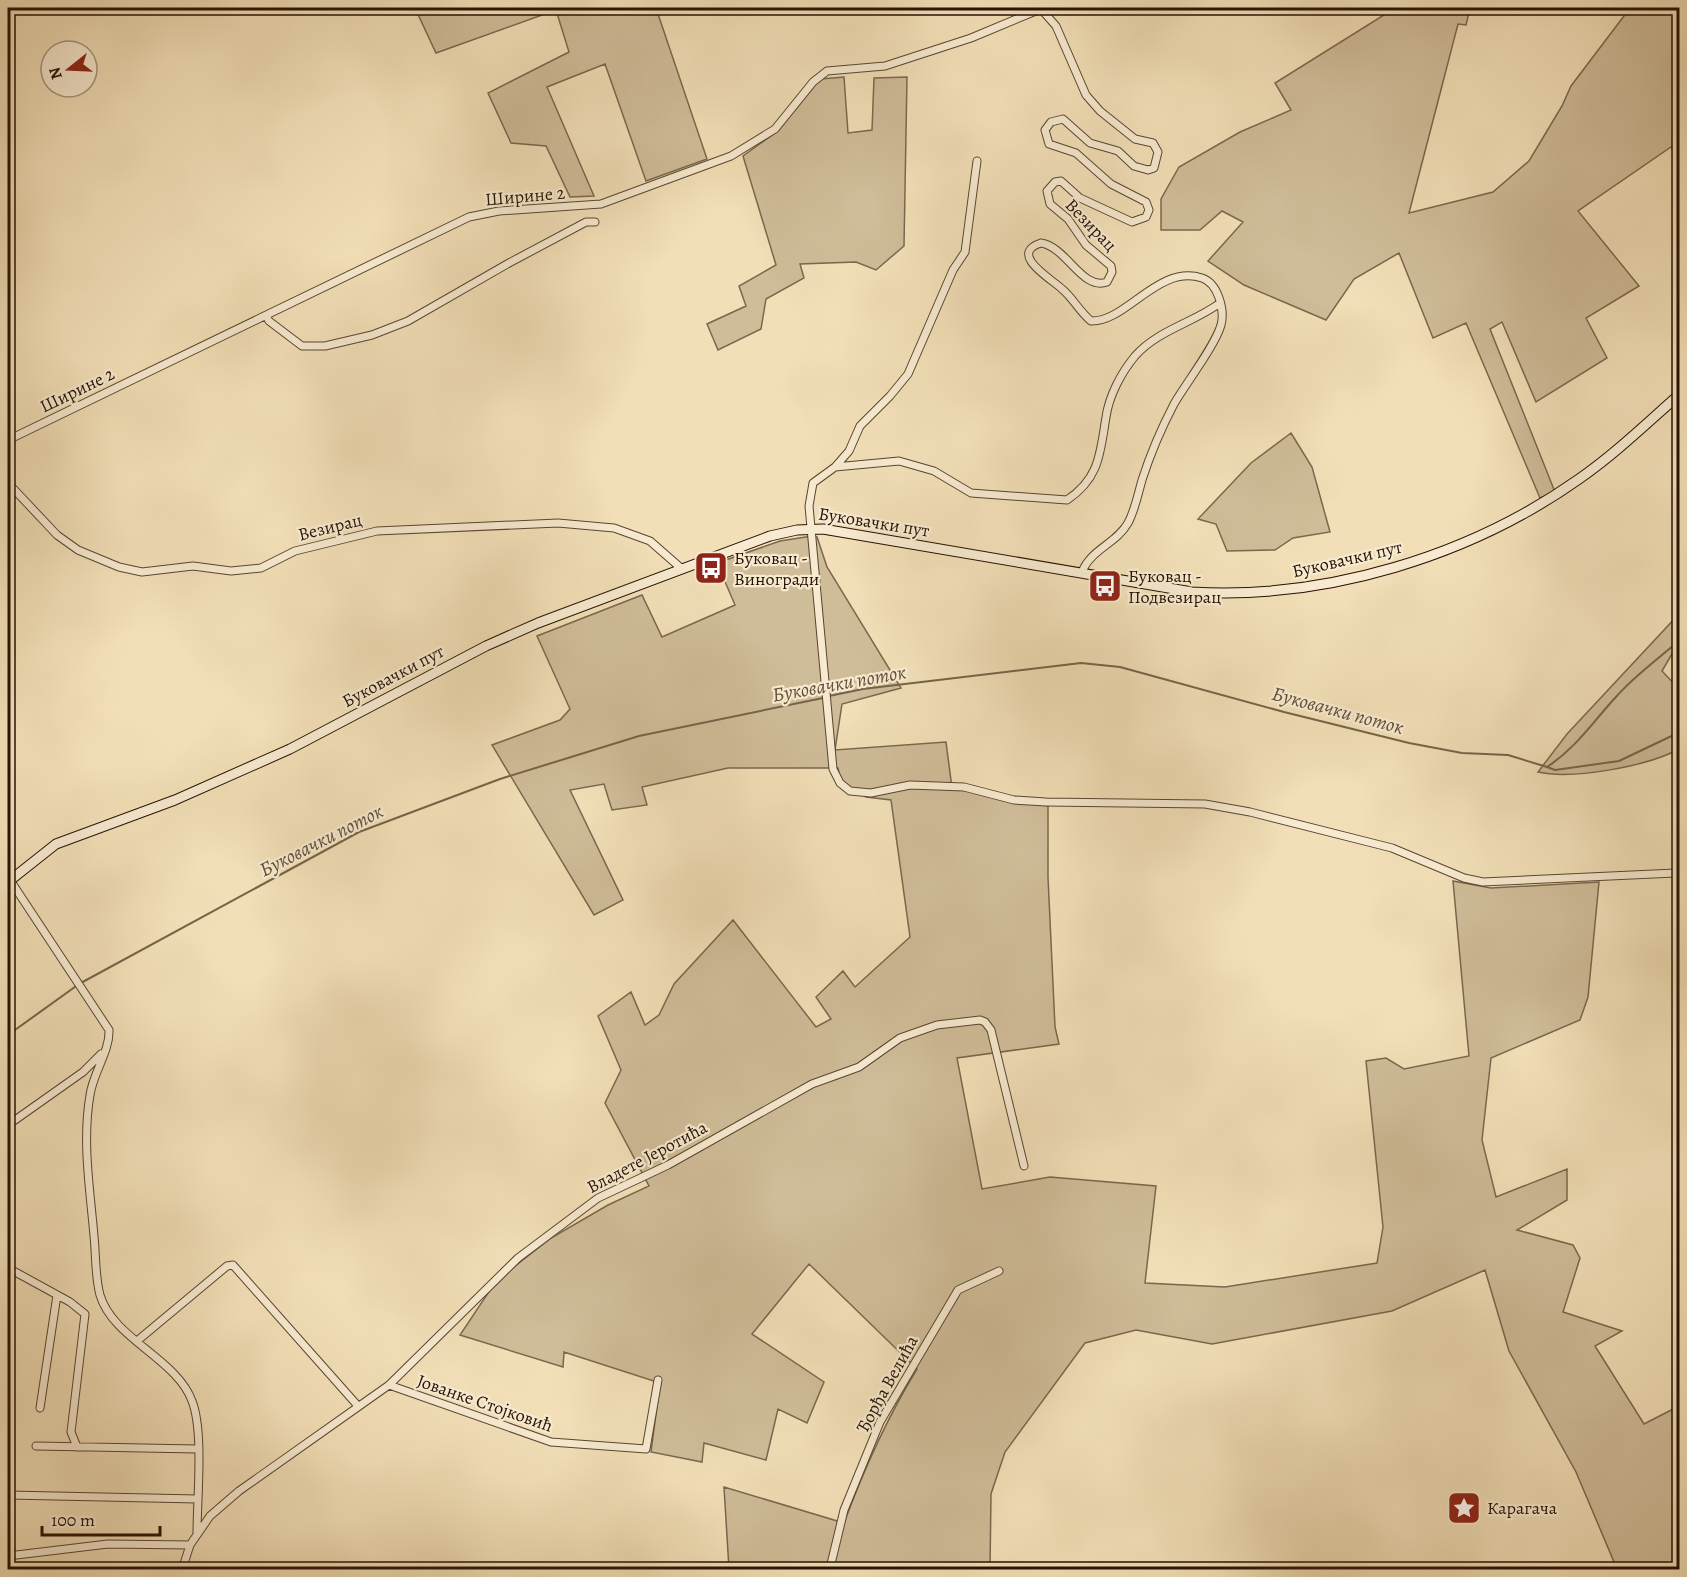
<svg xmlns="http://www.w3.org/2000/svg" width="1687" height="1577" viewBox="0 0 1687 1577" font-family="Alegreya,serif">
  <rect width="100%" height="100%" fill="#f2dfb7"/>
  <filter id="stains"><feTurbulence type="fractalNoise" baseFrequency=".00333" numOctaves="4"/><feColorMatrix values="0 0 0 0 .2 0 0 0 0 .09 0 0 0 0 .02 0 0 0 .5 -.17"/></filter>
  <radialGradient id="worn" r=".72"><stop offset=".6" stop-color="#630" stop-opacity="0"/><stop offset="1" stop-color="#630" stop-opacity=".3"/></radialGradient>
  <path fill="#cfbc98" stroke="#7a674d" stroke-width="1.5" d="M 415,8 L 656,8 L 707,159 L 646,181 L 605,64 L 547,87 L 594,196 L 570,197 L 546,146 L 511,143 L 488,93 L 569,52 L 556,10 L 436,53 Z
    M 1395,8 L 1470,8 L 1466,25 L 1458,24 L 1409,213 L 1493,192 L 1529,161 L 1562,106 L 1571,86 L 1630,8 L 1679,8 L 1679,158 L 1671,147 L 1578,211 L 1639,286 L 1586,318 L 1607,358 L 1536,402 L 1502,322 L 1490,329 L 1555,492 L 1540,498 L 1466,323 L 1433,338 L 1399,253 L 1354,279 L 1326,320 L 1244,285 L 1208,261 L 1243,222 L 1222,211 L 1200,230 L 1161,230 L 1161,199 L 1179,167 L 1240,132 L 1291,110 L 1275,83 Z
    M 844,77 L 848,133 L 872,130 L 874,78 L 907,77 L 904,246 L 876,270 L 856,262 L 800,264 L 804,278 L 766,299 L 761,329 L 718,350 L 707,324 L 746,306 L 739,286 L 776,265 L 743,156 L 779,130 L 820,79 Z
    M 1291,433 L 1312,467 L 1330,532 L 1293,538 L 1275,550 L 1227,551 L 1216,524 L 1198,519 L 1251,463 Z
    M 812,536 L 817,537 L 827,567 L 901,688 L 842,704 L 835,750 L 946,742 L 952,788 L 1048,806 L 1048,877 L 1055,1027 L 1059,1044 L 957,1058 L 982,1189 L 1050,1177 L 1156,1186 L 1145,1283 L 1225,1287 L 1377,1263 L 1383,1227 L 1366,1061 L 1386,1058 L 1404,1069 L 1469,1056 L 1453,881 L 1491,888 L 1599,882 L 1588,997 L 1580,1020 L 1491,1058 L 1482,1140 L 1496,1197 L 1567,1169 L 1567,1200 L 1517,1230 L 1573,1245 L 1580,1258 L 1563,1312 L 1622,1331 L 1595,1346 L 1644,1424 L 1679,1406 L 1679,1569 L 1617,1569 L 1576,1472 L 1509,1351 L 1485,1270 L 1392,1311 L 1212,1344 L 1136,1330 L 1085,1343 L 1005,1452 L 991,1494 L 990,1569 L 729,1569 L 724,1487 L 844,1523 C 864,1469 887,1418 917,1369 L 809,1264 L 752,1334 L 824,1382 L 807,1423 L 778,1409 L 766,1460 L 704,1443 L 702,1462 L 651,1452 L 660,1383 L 564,1352 L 563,1367 L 460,1335 L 496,1281 L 551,1238 L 608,1205 L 649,1186 L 605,1103 L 621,1070 L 598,1016 L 631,992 L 645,1025 L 659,1015 L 674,984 L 733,920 L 816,1027 L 831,1019 L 816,997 L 843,971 L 855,987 L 910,937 L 891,800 L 866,797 L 841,783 L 838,768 L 728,768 L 642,787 L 647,805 L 612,810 L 604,784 L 570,790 L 623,900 L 594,915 L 492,745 L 560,720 L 570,709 L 537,636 L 642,595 L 662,637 L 735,605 L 717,563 L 780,541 Z
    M 1679,614 L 1679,642 L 1662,671 L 1679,689 L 1679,749 C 1648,766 1573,780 1538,772 L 1567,734 Z"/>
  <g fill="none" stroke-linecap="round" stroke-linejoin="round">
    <path stroke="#776349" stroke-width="2" d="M 829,696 L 863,689 L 1081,663 L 1120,667 L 1284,712 L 1409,743 L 1462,753 L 1508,755 L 1547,767 C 1576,748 1592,723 1615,698 C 1632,678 1654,662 1674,645 L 1680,636
      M 1547,767 L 1555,770 L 1619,761 L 1680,732
      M 8,1035 L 79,984 L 359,832 L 500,779 L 639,736 L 823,698"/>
    <defs>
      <path id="street" d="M 1041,9 L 1056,26 L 1086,95 L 1100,111 L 1135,139 L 1153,143 L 1158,152 L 1154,168 L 1148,170 L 1134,166 L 1118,151 L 1090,143 L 1063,119 L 1051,122 L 1045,130 L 1049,144 L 1076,153 L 1111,184 L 1146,202 L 1149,210 L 1146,217 L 1132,222 L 1080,198 L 1061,181 L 1055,182 L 1047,191 L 1050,204 L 1068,219 L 1086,245 L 1111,266 L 1112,272 L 1107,282 C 1082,291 1067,247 1041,243 C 1007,254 1053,280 1062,289 C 1073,298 1079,311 1091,321 C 1127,322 1158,264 1202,278 C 1218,283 1225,310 1221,325 C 1215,346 1186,383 1174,404 C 1162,427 1150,455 1142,480 C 1138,494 1135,510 1128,523 C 1116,544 1091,549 1082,572
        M 1220,303 C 1193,323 1158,330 1135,356 C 1121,373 1109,396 1106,417 C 1100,453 1100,478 1067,500 L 971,493 L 934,471 L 899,461 L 835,467 L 813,483 L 809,506 L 811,528 L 833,769 L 840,783 L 850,791 L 871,793 L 910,785 L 964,787 L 1014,800 L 1046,802 L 1205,804 L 1250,812 L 1392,848 L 1464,878 L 1483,882 L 1675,873
        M 266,316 L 269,321 L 302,346 L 325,346 L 372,335 L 408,321 L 509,263 L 586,222 L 595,222
        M 8,440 L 469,217 L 499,211 L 601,204 L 731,156 L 775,129 L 813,82 L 827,71 L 885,66 L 971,38 L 1043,8
        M 835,467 L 849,451 L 860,426 L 890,396 L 908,374 L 953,270 L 965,252 L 977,161
        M 8,483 L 57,535 L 78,550 L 119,567 L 142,572 L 193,566 L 231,571 L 261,568 L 295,551 L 377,531 L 558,523 L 614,528 L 650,541 L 682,569
        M 10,880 L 109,1030 C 110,1051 93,1073 90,1095 C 82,1142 90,1189 94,1236 C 96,1255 95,1277 100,1295 C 113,1339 177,1359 192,1401 C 204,1431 197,1499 197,1533
        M 8,1125 L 83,1072 L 101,1054
        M 8,1268 L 70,1302 L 85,1314 L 71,1432 L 77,1447
        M 137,1341 L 227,1266 L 233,1265 L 358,1406
        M 389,1385 L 551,1442 L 646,1449 L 658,1380
        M 40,1408 L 57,1295
        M 36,1446 L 197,1449
        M 8,1495 L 197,1499
        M 8,1556 L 108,1544 L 190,1545
        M 182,1570 L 190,1545 L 210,1516 L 239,1491 L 389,1385 L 518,1258 L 598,1198 L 668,1165 L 812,1084 L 859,1067 L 900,1038 L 937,1025 L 980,1020 L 985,1022 L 991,1030 L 1024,1166
        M 821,1570 L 831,1564 L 844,1510 L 880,1422 L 958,1290 L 999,1271"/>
      <path id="secondary" d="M 8,882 L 56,844 L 175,800 L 290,749 L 486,646 L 538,623 L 770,536 L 797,530 L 823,529 L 1192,592 C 1326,600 1470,556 1579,479 C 1615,454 1647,423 1680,394"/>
    </defs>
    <use href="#street" stroke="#59452f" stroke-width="9"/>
    <use href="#secondary" stroke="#261202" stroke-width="11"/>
    <use href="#street" stroke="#f7ead0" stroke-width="7"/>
    <use href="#secondary" stroke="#f7ead0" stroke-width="9"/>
  </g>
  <defs>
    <symbol id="bus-square" viewBox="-11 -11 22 22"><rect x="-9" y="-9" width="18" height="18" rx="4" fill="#8f2418" stroke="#f7ead0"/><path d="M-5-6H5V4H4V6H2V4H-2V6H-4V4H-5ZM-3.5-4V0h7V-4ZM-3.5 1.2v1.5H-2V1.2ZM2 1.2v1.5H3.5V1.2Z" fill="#fff"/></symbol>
    <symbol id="sight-square" viewBox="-11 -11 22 22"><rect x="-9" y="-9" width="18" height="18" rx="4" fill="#8f2418" stroke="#f7ead0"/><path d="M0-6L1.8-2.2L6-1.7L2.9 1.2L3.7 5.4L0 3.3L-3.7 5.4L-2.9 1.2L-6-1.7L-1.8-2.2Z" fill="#fff"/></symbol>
  </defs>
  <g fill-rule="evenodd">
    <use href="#bus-square" x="692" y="549" width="38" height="38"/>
    <use href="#bus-square" x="1086" y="567" width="38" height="38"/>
    <use href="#sight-square" x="1445" y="1489" width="38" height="38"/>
  </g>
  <g text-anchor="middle" stroke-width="4.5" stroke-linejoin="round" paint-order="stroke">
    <g font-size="18" fill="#261202" stroke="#f7ead0">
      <text transform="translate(525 196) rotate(-5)" y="6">Ширине 2</text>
      <text transform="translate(1091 225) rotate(46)" y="6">Везирац</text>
      <text transform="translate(77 390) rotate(-26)" y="6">Ширине 2</text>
      <text transform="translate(874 522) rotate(9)" y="6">Буковачки пут</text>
      <text transform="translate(330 527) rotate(-14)" y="6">Везирац</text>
      <text transform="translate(1347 559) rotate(-13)" y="6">Буковачки пут</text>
      <text transform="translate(393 676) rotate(-28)" y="6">Буковачки пут</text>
      <text transform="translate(647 1157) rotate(-28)" y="6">Владете Јеротића</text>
      <text transform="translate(887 1384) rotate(-61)" y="6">Ђорђа Велића</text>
      <text transform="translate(485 1403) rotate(19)" y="6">Јованке Стојковић</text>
    </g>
    <g font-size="18" fill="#261202" stroke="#f7ead0" text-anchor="start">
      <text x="734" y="564">Буковац -<tspan x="734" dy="21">Виногради</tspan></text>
      <text x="1128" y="582">Буковац -<tspan x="1128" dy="21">Подвезирац</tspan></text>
      <text x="1487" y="1514">Карагача</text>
    </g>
    <g font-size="20" font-style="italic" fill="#634f38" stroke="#f7ead0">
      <text transform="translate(839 683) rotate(-10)" y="7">Буковачки поток</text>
      <text transform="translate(1338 710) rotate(15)" y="7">Буковачки поток</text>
      <text transform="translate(321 840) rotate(-27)" y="7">Буковачки поток</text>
    </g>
  </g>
  <rect width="1687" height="1577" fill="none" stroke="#f2dfb7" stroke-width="30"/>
  <rect x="9" y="9" width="1669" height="1559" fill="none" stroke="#261202" stroke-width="3"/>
  <rect x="15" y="15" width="1657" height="1547" fill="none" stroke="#261202" stroke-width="1.5"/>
  <g transform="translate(69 69) rotate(252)"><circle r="28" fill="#f7ead0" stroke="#a3947e" stroke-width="1.5"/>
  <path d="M0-4.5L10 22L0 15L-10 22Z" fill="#8f2418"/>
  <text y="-9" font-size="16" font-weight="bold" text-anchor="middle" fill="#261202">N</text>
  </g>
  <path d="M42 1526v9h118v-9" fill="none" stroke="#261202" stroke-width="3"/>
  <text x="51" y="1526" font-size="18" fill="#261202" stroke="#f7ead0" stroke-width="4.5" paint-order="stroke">100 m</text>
  <rect width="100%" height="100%" filter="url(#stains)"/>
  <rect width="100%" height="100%" fill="url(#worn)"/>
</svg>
